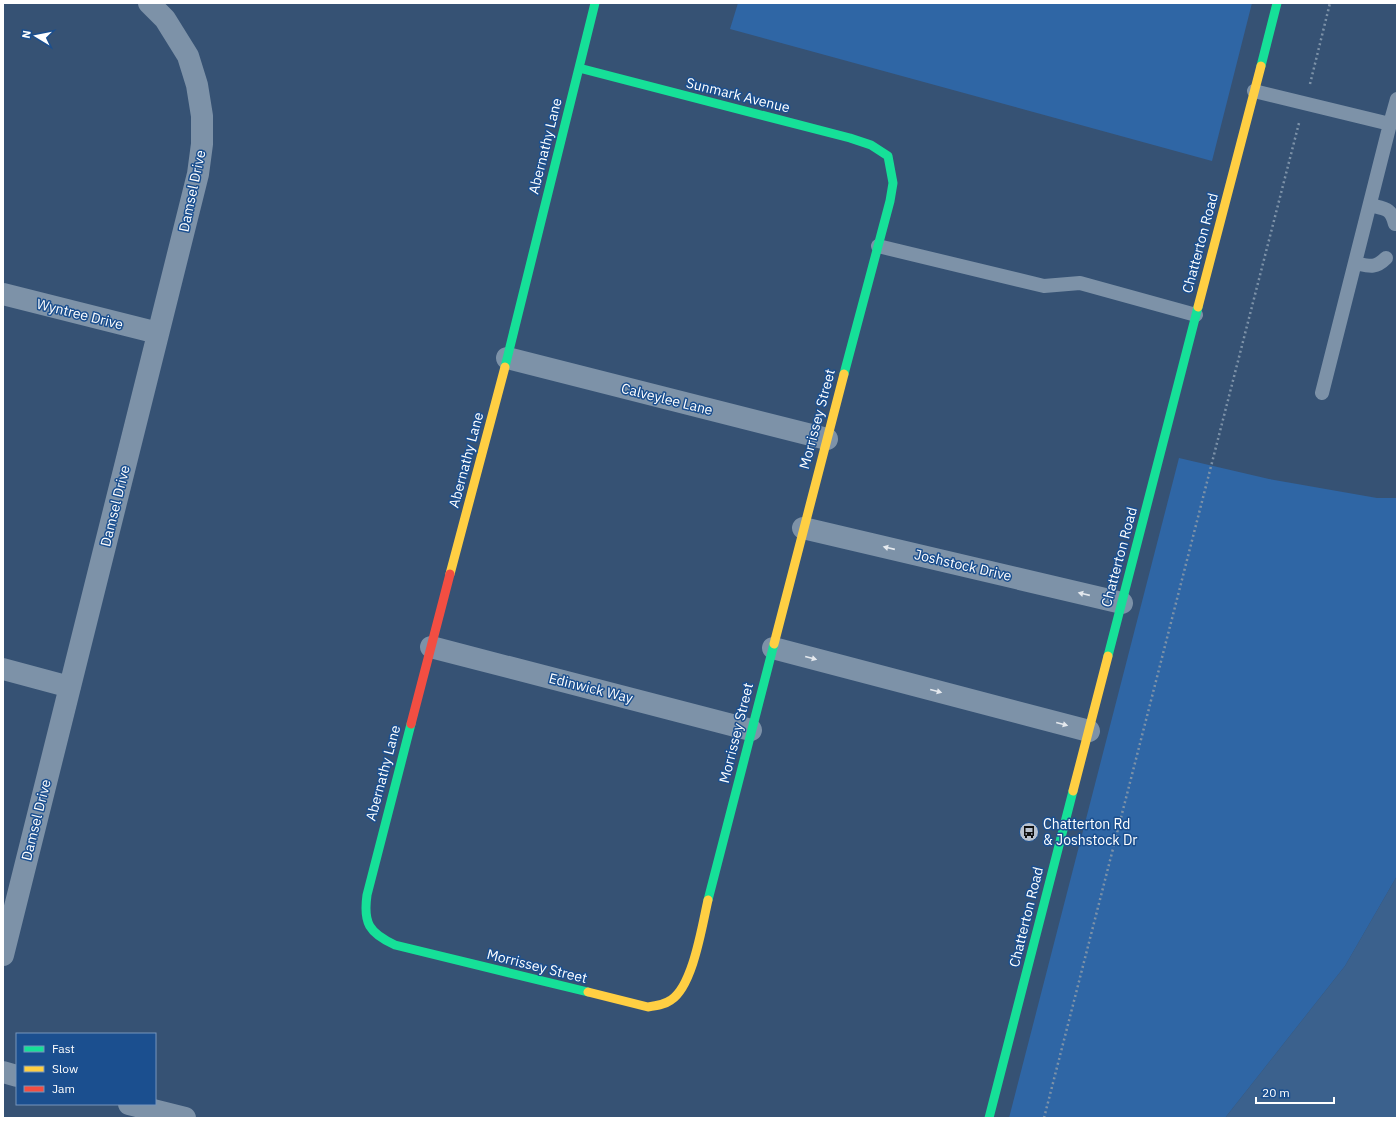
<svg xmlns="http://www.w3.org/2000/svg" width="1400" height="1121" viewBox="0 0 1400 1121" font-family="'IBM Plex Sans',sans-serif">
  <rect width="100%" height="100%" fill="#365274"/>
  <path fill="#2f66a5" d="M 738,3 L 1252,3 L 1212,161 L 730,29 Z
    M 1179,458 L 1269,479 L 1377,498 L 1397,498 L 1397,876 L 1345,966 L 1225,1118 L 1009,1118 Z"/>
  <path fill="#3b618d" d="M 1397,876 L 1397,1118 L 1225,1118 L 1345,966 Z"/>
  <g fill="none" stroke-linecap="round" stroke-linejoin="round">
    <path stroke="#7d92a8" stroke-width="2.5" stroke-dasharray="2 3" stroke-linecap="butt" d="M 1310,84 L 1330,3
      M 1044,1118 L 1299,123"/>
    <path stroke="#7d92a8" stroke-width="14" d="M 1254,91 L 1390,124 L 1397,99
      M 1370,205 C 1386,209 1391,208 1395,224
      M 878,246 L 1044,286 L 1080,283 L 1196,315
      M 1355,263 C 1369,266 1375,269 1386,258
      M 1322,393 L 1390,124"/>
    <path stroke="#7d92a8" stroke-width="22" d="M 3,294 L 158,333
      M 507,358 L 827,439
      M 803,528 L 1122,603
      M 431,647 L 751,730
      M 773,648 L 1089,731
      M 3,669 L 70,687
      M 3,955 L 198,174 L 202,144 L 202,116 L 197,85 L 188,56 L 165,19 L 149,3
      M 3,1072 L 17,1076
      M 129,1104 L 185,1118"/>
    <path stroke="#16e098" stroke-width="9" d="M 1261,66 L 1277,3
      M 579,68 L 850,138 L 871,145 L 888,156 L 893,183 L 890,201 L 844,374
      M 505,367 L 595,3
      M 1108,656 L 1198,307
      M 411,724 L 367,895 C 363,923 369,933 395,945 L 588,992
      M 708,900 L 774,644
      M 989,1118 L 1073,791"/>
    <path stroke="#ffcf43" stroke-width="9" d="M 1198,307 L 1261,66
      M 450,574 L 505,367
      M 774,644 L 844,374
      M 1073,791 L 1108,656
      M 588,992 L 648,1007 C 656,1006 664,1005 671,1000 C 693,986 702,926 708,900"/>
    <path stroke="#f24e42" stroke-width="9" d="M 411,724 L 450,574"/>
  </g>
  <defs><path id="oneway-solid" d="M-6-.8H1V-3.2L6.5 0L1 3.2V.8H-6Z"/></defs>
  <g fill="#e5e9ee">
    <use href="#oneway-solid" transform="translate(889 548) rotate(-167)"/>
    <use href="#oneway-solid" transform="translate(1084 594) rotate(-167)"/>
    <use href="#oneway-solid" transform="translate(811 658) rotate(15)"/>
    <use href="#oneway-solid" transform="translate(936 691) rotate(15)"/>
    <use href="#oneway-solid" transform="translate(1062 724) rotate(15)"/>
  </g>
  <defs>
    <symbol id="bus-disc" viewBox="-11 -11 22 22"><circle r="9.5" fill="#b9c2ce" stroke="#1b4f8f"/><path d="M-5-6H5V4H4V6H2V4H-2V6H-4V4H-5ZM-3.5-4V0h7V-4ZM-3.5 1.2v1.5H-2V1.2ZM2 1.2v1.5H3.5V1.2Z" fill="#111"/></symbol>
  </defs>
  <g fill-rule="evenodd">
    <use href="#bus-disc" x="1018" y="821" width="22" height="22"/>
  </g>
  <g text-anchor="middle" stroke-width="3" stroke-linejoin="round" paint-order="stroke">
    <g font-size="14" fill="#fff" stroke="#1b4f8f">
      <text transform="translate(738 95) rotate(14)" y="5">Sunmark Avenue</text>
      <text transform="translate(545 146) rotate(-76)" y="5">Abernathy Lane</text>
      <text transform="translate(192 191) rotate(-78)" y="5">Damsel Drive</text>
      <text transform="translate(1200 243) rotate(-75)" y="5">Chatterton Road</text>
      <text transform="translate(80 314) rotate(14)" y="5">Wyntree Drive</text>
      <text transform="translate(667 399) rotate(14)" y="5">Calveylee Lane</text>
      <text transform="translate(817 419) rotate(-75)" y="5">Morrissey Street</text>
      <text transform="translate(466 460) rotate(-75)" y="5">Abernathy Lane</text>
      <text transform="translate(115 506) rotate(-76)" y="5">Damsel Drive</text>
      <text transform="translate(1119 557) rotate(-75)" y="5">Chatterton Road</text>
      <text transform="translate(963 565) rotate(13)" y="5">Joshstock Drive</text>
      <text transform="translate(591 688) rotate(14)" y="5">Edinwick Way</text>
      <text transform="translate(736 733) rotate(-76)" y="5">Morrissey Street</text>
      <text transform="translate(383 773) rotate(-75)" y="5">Abernathy Lane</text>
      <text transform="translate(36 820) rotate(-76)" y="5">Damsel Drive</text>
      <text transform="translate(1026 917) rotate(-76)" y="5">Chatterton Road</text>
      <text transform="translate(537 966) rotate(14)" y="5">Morrissey Street</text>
    </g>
    <g font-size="14" fill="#fff" stroke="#1b4f8f" text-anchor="start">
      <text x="1043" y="829">Chatterton Rd<tspan x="1043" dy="16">&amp; Joshstock Dr</tspan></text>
    </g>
  </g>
  <rect width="1400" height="1121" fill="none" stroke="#ffffff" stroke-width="8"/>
  <rect x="16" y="1033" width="140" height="72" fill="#1b4f8f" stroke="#7695bc"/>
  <rect x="24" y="1046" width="20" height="6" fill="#16e098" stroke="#7695bc"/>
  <text x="52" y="1053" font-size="12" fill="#ffffff">Fast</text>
  <rect x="24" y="1066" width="20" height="6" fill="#ffcf43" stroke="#7695bc"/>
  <text x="52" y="1073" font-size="12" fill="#ffffff">Slow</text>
  <rect x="24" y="1086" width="20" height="6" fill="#f24e42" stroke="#7695bc"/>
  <text x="52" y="1093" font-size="12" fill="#ffffff">Jam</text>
  <g transform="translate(36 36) rotate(280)" stroke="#1b4f8f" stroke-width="3" paint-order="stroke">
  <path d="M0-3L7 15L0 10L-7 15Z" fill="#ffffff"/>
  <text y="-6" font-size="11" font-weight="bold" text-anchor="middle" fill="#ffffff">N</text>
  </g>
  <path d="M1256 1097v6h78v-6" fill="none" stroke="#ffffff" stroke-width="2"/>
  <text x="1262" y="1097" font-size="12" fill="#ffffff" stroke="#1b4f8f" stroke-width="3" paint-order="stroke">20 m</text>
</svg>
